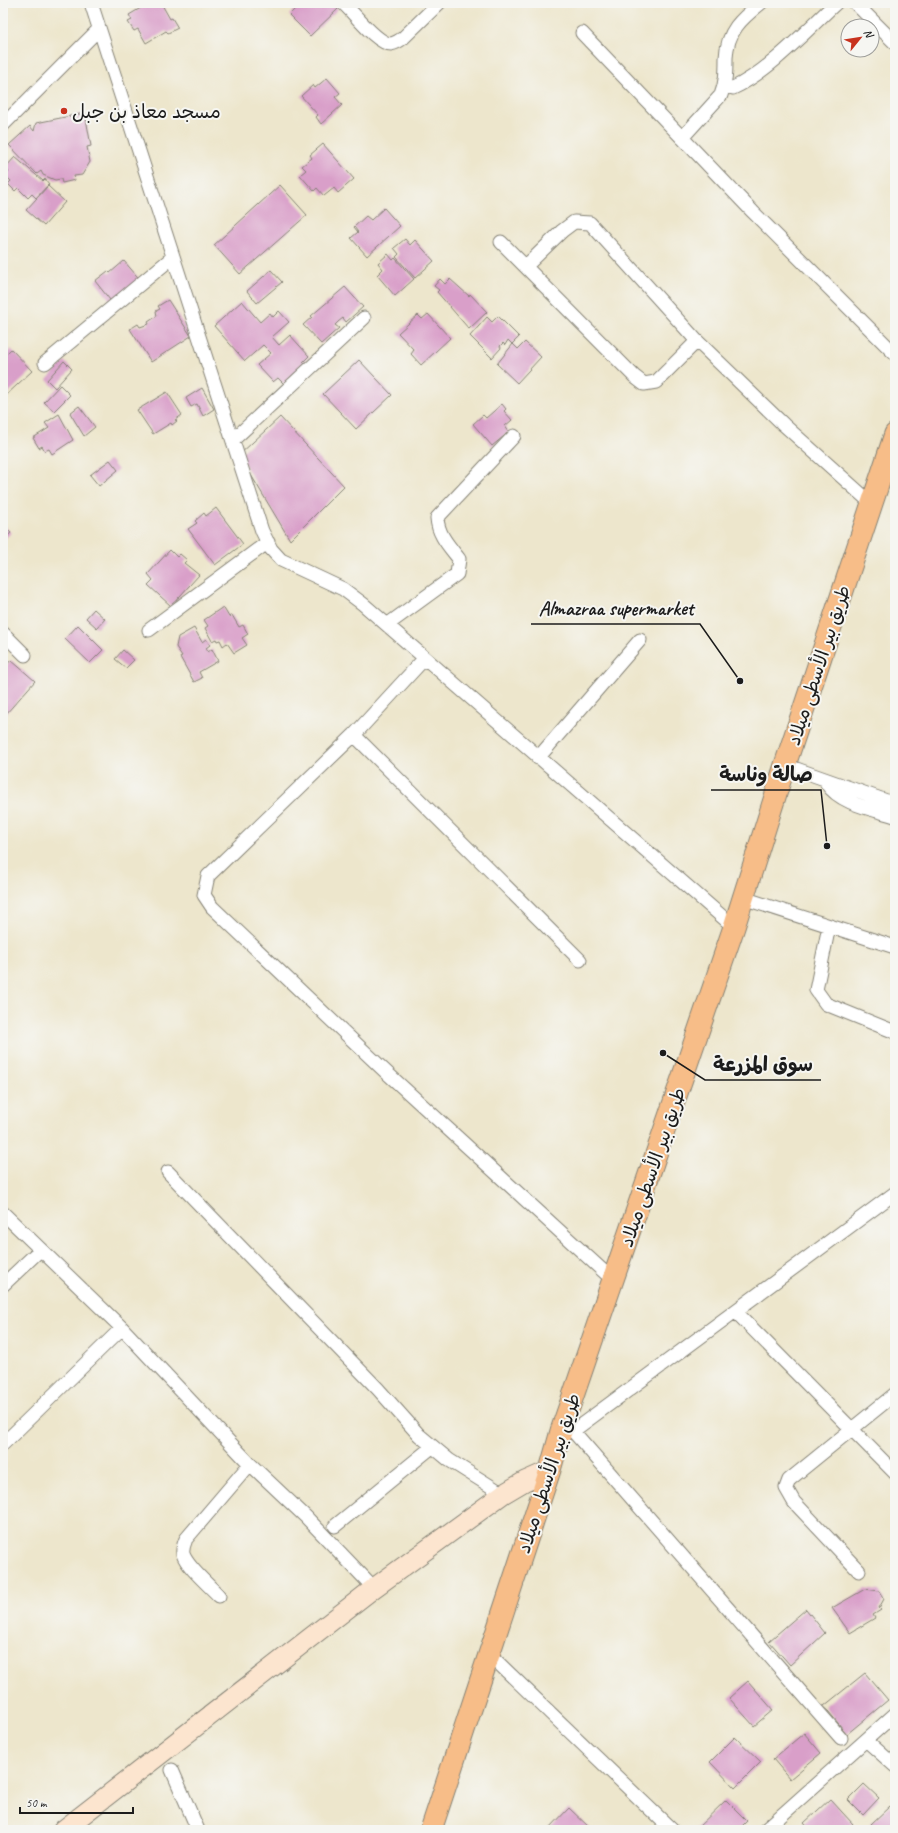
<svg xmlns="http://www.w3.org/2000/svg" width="898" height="1833" viewBox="0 0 898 1833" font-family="Caveat,'Playpen Sans Arabic',sans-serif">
  <rect width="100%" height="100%" fill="#f6f6f2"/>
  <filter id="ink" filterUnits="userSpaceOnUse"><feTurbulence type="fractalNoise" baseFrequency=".025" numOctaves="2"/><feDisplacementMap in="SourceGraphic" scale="8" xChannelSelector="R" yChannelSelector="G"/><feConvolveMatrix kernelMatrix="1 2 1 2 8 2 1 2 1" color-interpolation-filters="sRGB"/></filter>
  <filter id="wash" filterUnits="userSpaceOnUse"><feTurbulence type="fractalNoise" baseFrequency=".012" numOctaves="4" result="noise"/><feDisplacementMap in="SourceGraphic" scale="16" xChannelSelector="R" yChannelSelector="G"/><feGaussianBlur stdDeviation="0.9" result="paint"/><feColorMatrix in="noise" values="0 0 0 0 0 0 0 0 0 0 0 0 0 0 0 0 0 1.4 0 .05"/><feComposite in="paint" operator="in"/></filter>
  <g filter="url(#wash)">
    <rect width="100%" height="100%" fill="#ede6cc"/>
    <g id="blocks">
      <path fill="#d99fc9" d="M 149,3 L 161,3 L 170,19 L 172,18 L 178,28 L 168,33 L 166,31 L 146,43 L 138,29 L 134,31 L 128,22 L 132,20 L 129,15 Z
        M 301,3 L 333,3 L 338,9 L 310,36 L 289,15 Z
        M 327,78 L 340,93 L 335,97 L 342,105 L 321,124 L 316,117 L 318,115 L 301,96 L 313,85 L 315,88 Z
        M 85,113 L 91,146 L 87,147 L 90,162 L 82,175 L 74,176 L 75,180 L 62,183 L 61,179 L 55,180 L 43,175 L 41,171 L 37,174 L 9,145 L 30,126 L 34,131 L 36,123 Z
        M 323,144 L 354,179 L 338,193 L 334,188 L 324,196 L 317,188 L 314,191 L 300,175 L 306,170 L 302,166 L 312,158 L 310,155 Z
        M 15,157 L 43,181 L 45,179 L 49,184 L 36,198 L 32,194 L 28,198 L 18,188 L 15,191 L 8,184 L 11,181 L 5,175 L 9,172 L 5,168 Z
        M 280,185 L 307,215 L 240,274 L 214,245 Z
        M 48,186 L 65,202 L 44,226 L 26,210 Z
        M 384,208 L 400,226 L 367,256 L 351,238 L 358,232 L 354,227 L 366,216 L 371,220 Z
        M 405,239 L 410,245 L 415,240 L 434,261 L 415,278 L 396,257 L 399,254 L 394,248 Z
        M 388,254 L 393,260 L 395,258 L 414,279 L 395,296 L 377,275 L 383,269 L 378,263 Z
        M 124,261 L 142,282 L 114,305 L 95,281 L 108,271 L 110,273 Z
        M 271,270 L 282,282 L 257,303 L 247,291 Z
        M 440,279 L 445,284 L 450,279 L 469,296 L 470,294 L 487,312 L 469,329 L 437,292 L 439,290 L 434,286 Z
        M 345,287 L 363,307 L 346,322 L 343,318 L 338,322 L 335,325 L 339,328 L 321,344 L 303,325 L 312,317 L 311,316 Z
        M 168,300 L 191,336 L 151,362 L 130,329 L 138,324 L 140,327 L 149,324 L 148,322 L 157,316 L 156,311 L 160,309 L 158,306 Z
        M 242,301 L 260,322 L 270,313 L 273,317 L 279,311 L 289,322 L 272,337 L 279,345 L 290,335 L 309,356 L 303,362 L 305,364 L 284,384 L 278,378 L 273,382 L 257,365 L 271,353 L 263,345 L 245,361 L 214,326 Z
        M 428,314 L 450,338 L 421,365 L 411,354 L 414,350 L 398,333 L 418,315 L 422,319 Z
        M 498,316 L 519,337 L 512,344 L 508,340 L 505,345 L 503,343 L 500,346 L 501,348 L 492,358 L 470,336 L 487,317 L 492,322 Z
        M 525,342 L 541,357 L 517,383 L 497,364 L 513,344 L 518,349 Z
        M 11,349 L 32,371 L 3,398 L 3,357 Z
        M 359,360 L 392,395 L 356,429 L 323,394 Z
        M 64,361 L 72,369 L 55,388 L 47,380 Z
        M 60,385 L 70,395 L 54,411 L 44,402 Z
        M 202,388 L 214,409 L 203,416 L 197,404 L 191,407 L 186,398 Z
        M 167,392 L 182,415 L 175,420 L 177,421 L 172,425 L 171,423 L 153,434 L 137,410 Z
        M 502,404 L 506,409 L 504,411 L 512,420 L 505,426 L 509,432 L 492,446 L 473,424 L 483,415 L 486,418 Z
        M 79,406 L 95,427 L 84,436 L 70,413 Z
        M 59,414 L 73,440 L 52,454 L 49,449 L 45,451 L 42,446 L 39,448 L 33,438 L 49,428 L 45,423 Z
        M 280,417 L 344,486 L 290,540 L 239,455 Z
        M 110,460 L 118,470 L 99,486 L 90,475 Z
        M 216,508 L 243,544 L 215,565 L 188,529 L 197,523 L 195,521 L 204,513 L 206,516 Z
        M 3,525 L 11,533 L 3,540 Z
        M 170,550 L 177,557 L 180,554 L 187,560 L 184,563 L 199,575 L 171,606 L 148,585 L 153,580 L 148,574 Z
        M 223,607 L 229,617 L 232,615 L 239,627 L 243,625 L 248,634 L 242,638 L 247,645 L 234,653 L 227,643 L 223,646 L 220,640 L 217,641 L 216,639 L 212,641 L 205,628 L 208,626 L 204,620 Z
        M 94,609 L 105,619 L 97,628 L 86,618 Z
        M 78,625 L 103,650 L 90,663 L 65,639 Z
        M 194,628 L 202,642 L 206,639 L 210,645 L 206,648 L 208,652 L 212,649 L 218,661 L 199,672 L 202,678 L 194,682 L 180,657 L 182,656 L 176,647 L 178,637 Z
        M 123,650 L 134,660 L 126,668 L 115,659 Z
        M 11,660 L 35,681 L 5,715 L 3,713 L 3,669 Z
        M 865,1589 L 879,1591 L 884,1599 L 879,1608 L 881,1610 L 873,1615 L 875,1618 L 850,1633 L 832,1608 Z
        M 806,1609 L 825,1633 L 790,1665 L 769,1641 Z
        M 865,1673 L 888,1700 L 847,1734 L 824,1706 Z
        M 748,1681 L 773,1710 L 754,1726 L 729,1698 Z
        M 804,1733 L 821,1753 L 790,1779 L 773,1759 Z
        M 735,1737 L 761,1762 L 735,1788 L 710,1762 Z
        M 864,1784 L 879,1798 L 863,1815 L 848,1800 Z
        M 830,1799 L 853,1824 L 846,1830 L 810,1830 L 804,1823 Z
        M 726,1800 L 747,1821 L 738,1830 L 695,1830 Z
        M 890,1806 L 895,1811 L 895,1829 L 877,1830 L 871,1824 Z
        M 569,1808 L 590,1828 L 588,1830 L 548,1830 Z"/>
    </g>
  </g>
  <g filter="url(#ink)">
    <use href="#blocks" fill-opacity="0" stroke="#848174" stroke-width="1"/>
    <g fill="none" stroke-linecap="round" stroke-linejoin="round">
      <defs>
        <path id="minor" d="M 91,3 L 262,531 L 271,549 L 281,560 L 343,589 L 363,604 L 734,927
          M 343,3 C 354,13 377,44 391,44 C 396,43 399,41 403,38 L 439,3
          M 855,3 L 895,43
          M 582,33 L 753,212 L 895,354
          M 724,86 L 733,88 C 768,72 808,29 836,3
          M 3,125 L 99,29
          M 682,138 L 721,95 C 726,83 726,71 726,58 C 727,31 741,19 761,3
          M 501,242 L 635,377 L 644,384 L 656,382 L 697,341
          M 526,266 L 562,231 L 574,222 L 590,223 L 697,341 L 784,425 L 871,503
          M 45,363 L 173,257
          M 233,440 L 364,318
          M 387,625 L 457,574 L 459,559 C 449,546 438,535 437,518 L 514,436
          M 149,630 L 268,542
          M 3,633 L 25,655
          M 424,659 L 354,735 L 208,876 L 204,895 L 212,907 L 387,1073 L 613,1280
          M 354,735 L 580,960
          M 538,758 L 640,640
          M 785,765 L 895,804
          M 827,784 C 840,804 873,809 895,816
          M 743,898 L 895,947
          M 829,926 L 816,990 L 826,1004 L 895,1032
          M 168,1172 L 378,1389 L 419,1435 L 449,1460 L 503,1494
          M 3,1213 L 122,1328 L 250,1464 L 306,1517 L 374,1588
          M 3,1285 L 40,1250
          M 736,1312 L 895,1473
          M 561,1431 L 573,1431 L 895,1193
          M 573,1431 L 841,1738
          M 3,1444 L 122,1328
          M 335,1526 L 432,1447
          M 859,1571 L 794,1502 L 786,1488 L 789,1480 L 895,1394
          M 219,1596 C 210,1586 187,1567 183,1554 C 182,1548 184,1544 186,1539 L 250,1464
          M 489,1654 L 672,1830
          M 867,1741 L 895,1766
          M 172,1770 L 198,1830
          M 765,1830 L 895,1714"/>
        <path id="secondary" d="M 63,1830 L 374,1588 L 503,1494 L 525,1481 L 550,1470"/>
        <path id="primary" d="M 431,1830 L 550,1470 L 561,1431 L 734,927 L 785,765 L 895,434"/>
      </defs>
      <use href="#minor" stroke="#848174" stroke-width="15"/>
      <use href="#secondary" stroke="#848174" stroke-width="21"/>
      <use href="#primary" stroke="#848174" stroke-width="23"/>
      <use href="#minor" stroke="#fff" stroke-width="13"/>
      <use href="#secondary" stroke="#fce5cf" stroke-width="19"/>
      <use href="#primary" stroke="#f7bd88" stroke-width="21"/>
    </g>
  </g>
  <circle fill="#c8321e" stroke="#f6f6f2" stroke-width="1.5" cx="64" cy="111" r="4"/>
  <g text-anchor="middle" stroke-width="4" stroke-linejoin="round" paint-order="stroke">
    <g font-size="19" fill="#1c1c1c" stroke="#f6f6f2" text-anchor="start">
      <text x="72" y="118">مسجد معاذ بن جبل</text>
    </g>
    <g font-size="19" fill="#1c1c1c" stroke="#f6f6f2">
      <text transform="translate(818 665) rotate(-72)" y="7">طريق بير الأسطى ميلاد</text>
      <text transform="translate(652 1167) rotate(-71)" y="7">طريق بير الأسطى ميلاد</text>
      <text transform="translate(548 1473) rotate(-72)" y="7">طريق بير الأسطى ميلاد</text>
    </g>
  </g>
  <path fill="none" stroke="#1c1c1c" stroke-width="1.5" d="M740 681L700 624H531M827 846L821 790H711M663 1053L705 1080H821"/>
  <g fill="#1c1c1c" stroke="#f6f6f2" stroke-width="1.5">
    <circle cx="740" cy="681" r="4"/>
    <circle cx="827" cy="846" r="4"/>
    <circle cx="663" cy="1053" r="4"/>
  </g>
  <g font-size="20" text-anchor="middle" font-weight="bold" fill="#1c1c1c" stroke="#f6f6f2" stroke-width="4" stroke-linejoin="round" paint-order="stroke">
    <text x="616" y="615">Almazraa supermarket</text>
    <text x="766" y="781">صالة وناسة</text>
    <text x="763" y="1071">سوق المزرعة</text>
  </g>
  <rect width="898" height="1833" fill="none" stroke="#f6f6f2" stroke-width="16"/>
  <g transform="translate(860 38) rotate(60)"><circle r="19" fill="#f6f6f2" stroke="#9f9f9c"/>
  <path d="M0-3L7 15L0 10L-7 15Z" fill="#c8321e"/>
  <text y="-6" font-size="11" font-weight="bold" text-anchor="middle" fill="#1c1c1c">N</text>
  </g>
  <path d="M20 1807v6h113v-6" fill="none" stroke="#1c1c1c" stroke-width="2"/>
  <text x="26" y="1807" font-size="12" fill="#1c1c1c" stroke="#f6f6f2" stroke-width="3" paint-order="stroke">50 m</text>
</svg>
